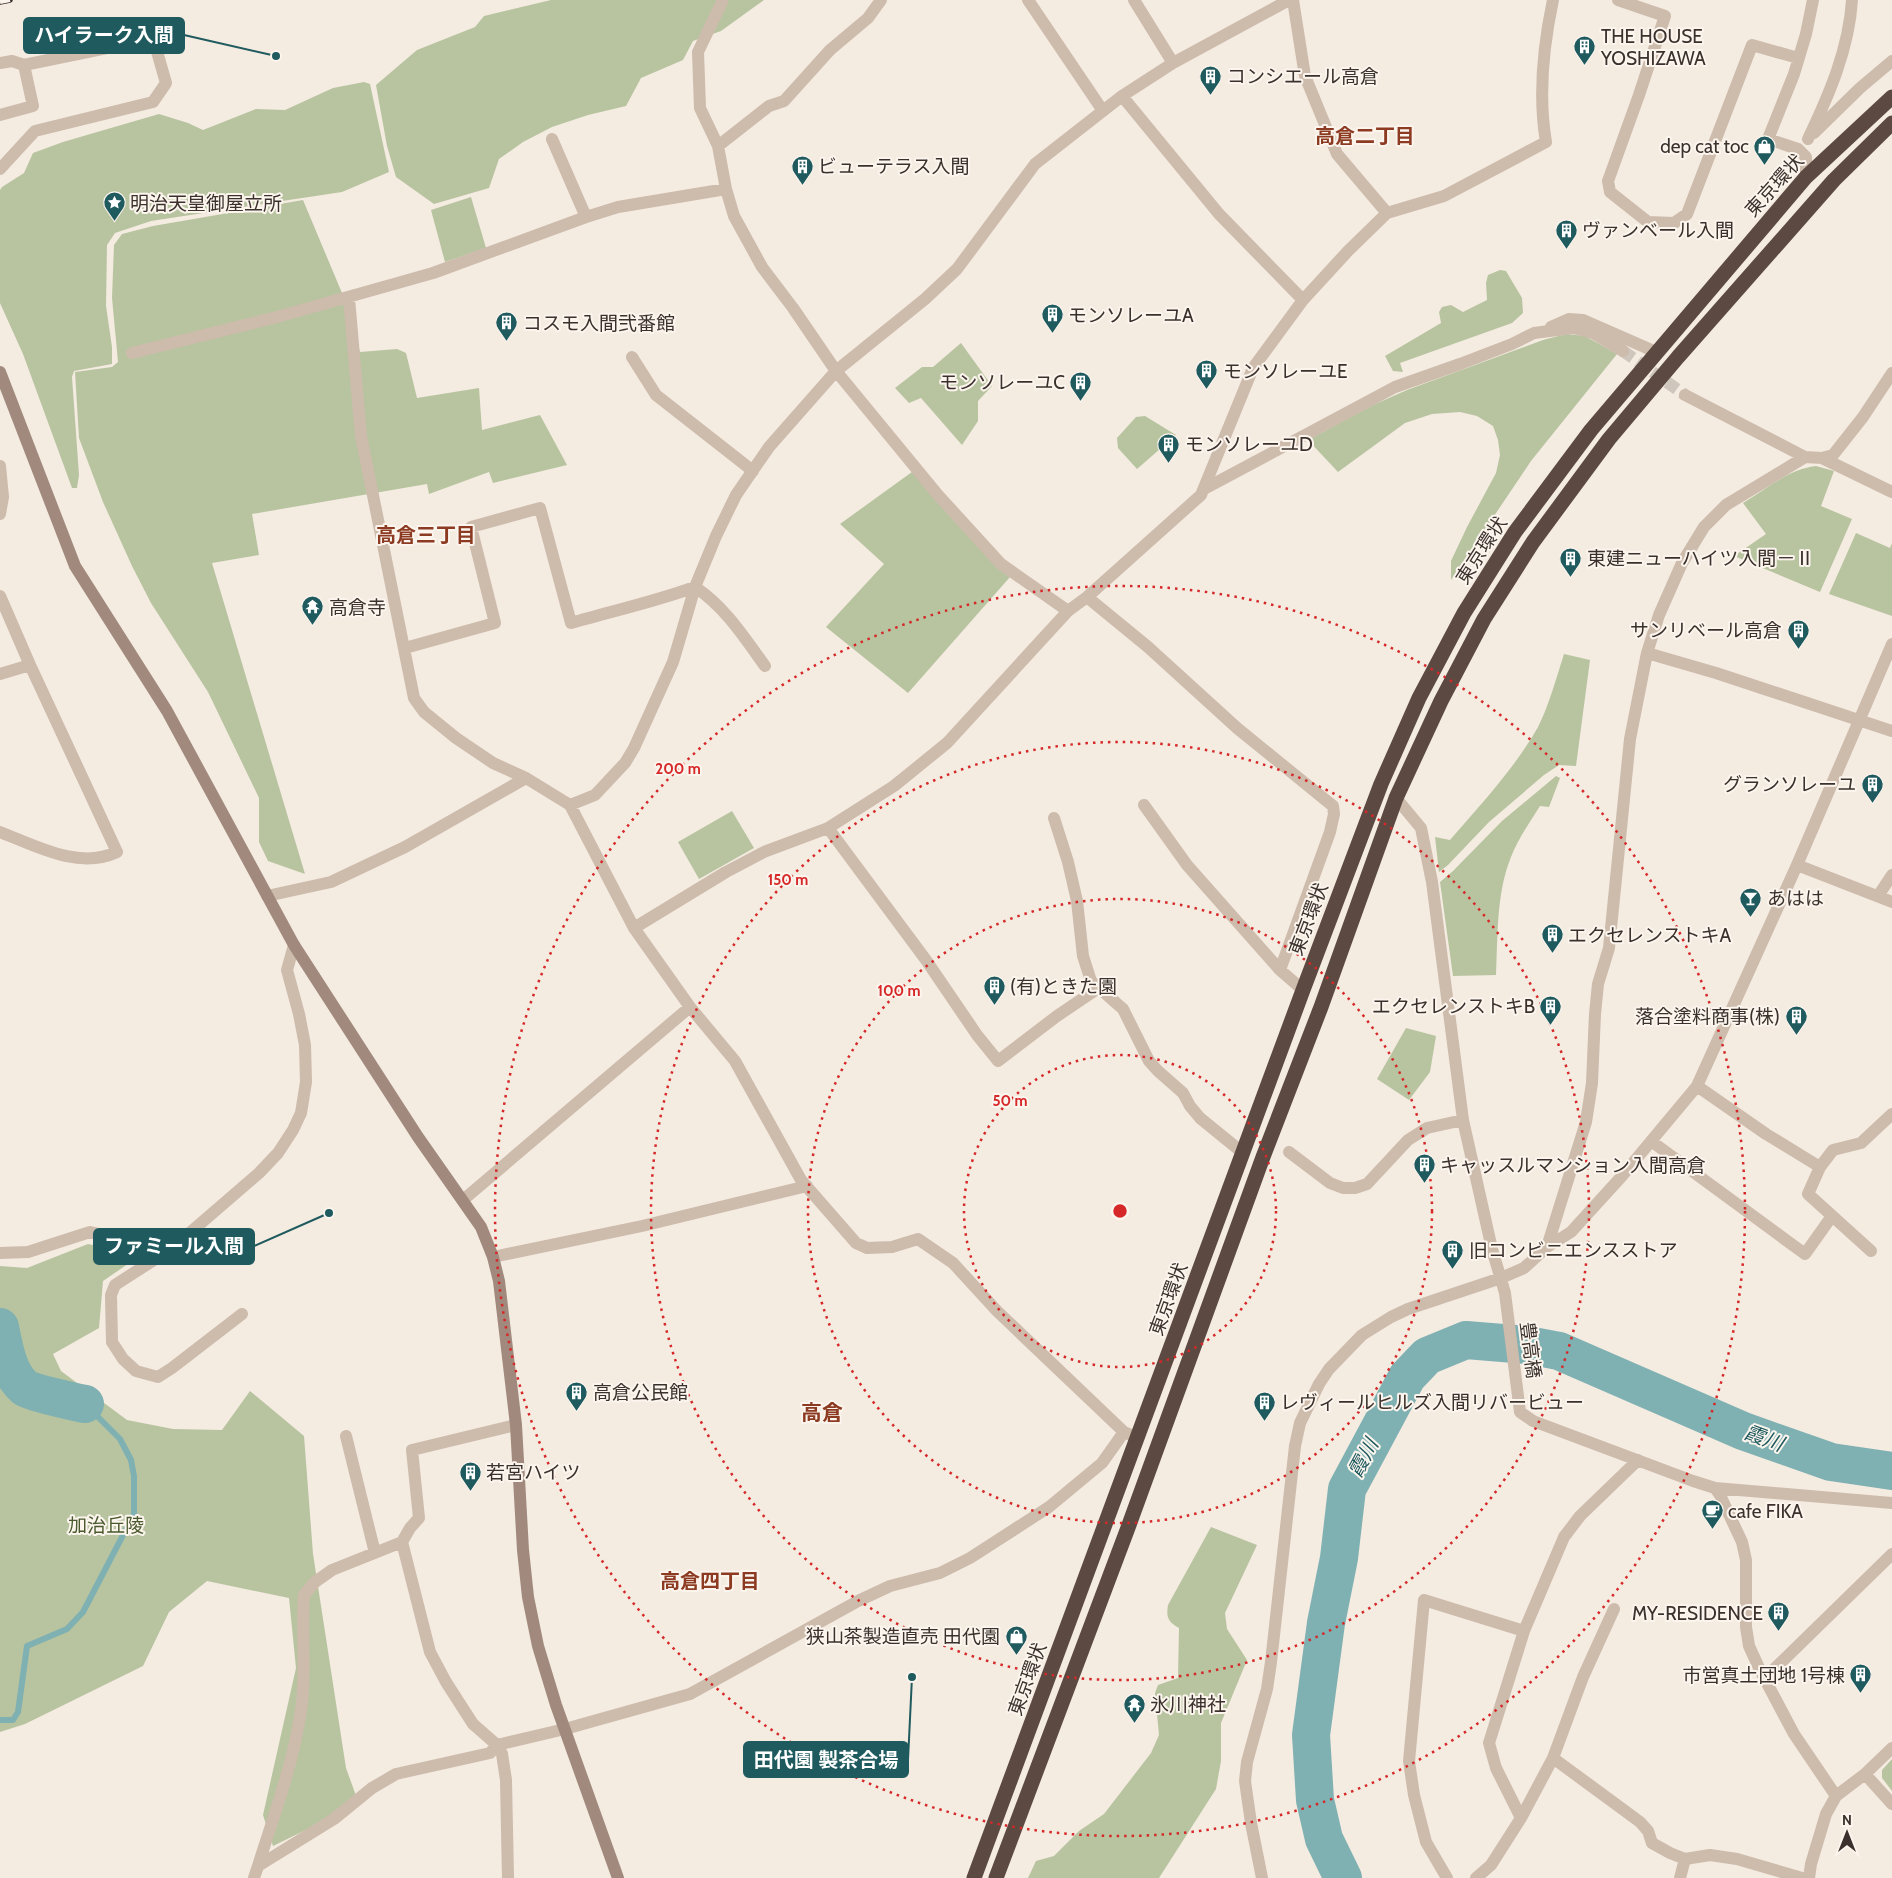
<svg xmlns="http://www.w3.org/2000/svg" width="1892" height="1878" viewBox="0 0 1892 1878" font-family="Cabin,'Noto Sans JP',sans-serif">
  <rect width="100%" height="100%" fill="#f4ebe1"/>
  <path fill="#b8c4a0" d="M 551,0 L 764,0 L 721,31 L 693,41 L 683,60 L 641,78 L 626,106 L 588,115 L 552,127 L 523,142 L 499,159 L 489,188 L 434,204 L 396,177 L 387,146 L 376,85 L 417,50 L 475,27 L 484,16 Z
    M 364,82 L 370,84 L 389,172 L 342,192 L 151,221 L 115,233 L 107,245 L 106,306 L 112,347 L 112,364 L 74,371 L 72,377 L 79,475 L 77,488 L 72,488 L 23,354 L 0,303 L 0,190 L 2,187 L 24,173 L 33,153 L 63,142 L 159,114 L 188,123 L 203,130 L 256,109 L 285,110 L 333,88 Z
    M 471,197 L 486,248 L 445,262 L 431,210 Z
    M 303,200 L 342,293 L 360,352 L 397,349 L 406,353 L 417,398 L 479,388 L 482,430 L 540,415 L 567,465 L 493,483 L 489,472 L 429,494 L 427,484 L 252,514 L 259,555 L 212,563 L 305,874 L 268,861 L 259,842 L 259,798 L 208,692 L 151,603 L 132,566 L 103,502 L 79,438 L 75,372 L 112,367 L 118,362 L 112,298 L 114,245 L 122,234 L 153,226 Z
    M 1500,270 L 1506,271 L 1522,298 L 1523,313 L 1512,323 L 1400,363 L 1403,372 L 1393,371 L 1385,356 L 1441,323 L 1439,312 L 1442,307 L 1451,305 L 1463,312 L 1487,300 L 1486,283 L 1488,275 Z
    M 1566,334 L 1585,336 L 1617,354 L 1531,461 L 1451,580 L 1451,561 L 1467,527 L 1496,473 L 1500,455 L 1498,440 L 1493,426 L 1477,416 L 1460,412 L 1432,414 L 1405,423 L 1338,472 L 1308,440 L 1373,405 L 1407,390 L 1543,340 Z
    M 961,343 L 992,386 L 978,401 L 978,421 L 962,445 L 921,398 L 909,403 L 895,388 L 922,367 L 933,367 Z
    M 1145,416 L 1176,435 L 1137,469 L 1118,448 L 1117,438 L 1136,417 Z
    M 1816,466 L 1834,471 L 1821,506 L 1852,519 L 1820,592 L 1734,556 L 1766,534 L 1743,503 C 1766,489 1789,469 1816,466 Z
    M 912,472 L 1010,577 L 908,693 L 826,627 L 884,564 L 840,524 Z
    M 1856,533 L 1890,548 L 1892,543 L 1892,616 L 1829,594 Z
    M 1564,654 L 1590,660 L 1576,766 L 1559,765 L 1544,775 L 1489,822 L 1448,865 L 1439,872 L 1435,837 L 1450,840 C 1481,804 1515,768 1538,727 C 1548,708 1557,676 1564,654 Z
    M 1556,776 L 1560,778 L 1549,807 L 1540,806 C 1530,822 1518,839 1511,857 C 1496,894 1498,936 1496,975 L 1453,976 L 1440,882 L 1453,871 L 1502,821 Z
    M 732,811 L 754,848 L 699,879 L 678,842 Z
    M 1406,1028 L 1436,1036 L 1430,1072 L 1409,1100 L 1377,1079 Z
    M 88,1244 L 141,1255 L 103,1281 L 99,1328 L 53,1354 L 61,1371 L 127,1420 L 173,1429 L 222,1430 L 250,1391 L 304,1436 L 313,1554 L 346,1768 L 359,1804 L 273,1846 L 263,1815 L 296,1668 L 289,1598 L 207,1581 L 169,1612 L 143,1666 L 25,1724 L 0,1732 L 0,1266 L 27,1268 Z
    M 1211,1527 L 1257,1545 L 1225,1613 L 1227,1629 L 1247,1660 L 1221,1723 L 1221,1761 L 1216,1789 L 1159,1878 L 1028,1878 L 1036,1861 L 1054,1856 L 1079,1831 L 1104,1814 L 1151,1753 L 1159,1735 L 1155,1693 L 1158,1685 L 1178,1678 L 1179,1628 C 1168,1622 1166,1617 1168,1605 Z
    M 1892,1759 L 1892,1791 L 1882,1778 L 1882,1770 Z"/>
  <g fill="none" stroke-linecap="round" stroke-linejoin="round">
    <path stroke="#7fb0b2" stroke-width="6" d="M 0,1720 L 13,1720 L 18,1712 L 27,1646 L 67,1629 L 83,1612 L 134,1514 L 134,1476 L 131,1460 L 120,1439 L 85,1404"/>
    <path stroke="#7fb0b2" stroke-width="38" d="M 0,1327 C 4,1347 8,1374 25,1388 C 30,1392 75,1402 85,1404
      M 1343,1878 L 1324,1839 L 1315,1800 L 1311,1735 L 1326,1623 L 1339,1558 L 1347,1489 L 1407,1377 L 1427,1356 L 1466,1340 L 1527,1345 L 1559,1351 L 1743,1431 L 1831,1462 L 1892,1471"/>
    <path stroke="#cfc6bd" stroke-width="12" stroke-dasharray="12 6" stroke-linecap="butt" d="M 1623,351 L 1685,395"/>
    <path stroke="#cdbbac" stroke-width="12" d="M 1028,0 L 1103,111
      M 1134,0 L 1173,63
      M 1618,0 L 1665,16 L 1639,95 L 1608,181 L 1610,192 L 1648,222 L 1674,223 L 1687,214 L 1752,45 L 1798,58
      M 722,2 L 698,52 L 700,108 L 718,146 L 726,189 L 734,216 L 762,267 L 793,308 L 836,371 L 938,495 L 1001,564 L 1068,611
      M 0,63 L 12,61 L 24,65
      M 1122,96 L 1219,214 L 1303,300
      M 0,115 L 33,106 L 24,65 L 141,41
      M 1814,133 L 1860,88 L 1892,61
      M 552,139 L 586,217
      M 1808,139 C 1829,95 1849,49 1852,0
      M 718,146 L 769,106 L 784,101 L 830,50 L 868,18 L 881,0
      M 0,169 L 35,131 L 153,102 L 166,83 L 156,48
      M 1806,177 L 1806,157 L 1798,149 L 1768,139 L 1794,74 L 1806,34 L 1813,0
      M 1387,213 L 1444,196 L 1546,142 C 1538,95 1543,47 1553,0
      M 349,298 L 361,436 L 414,698 L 424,712 L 456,738 L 493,763 L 526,778 L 570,805 L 634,928 L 690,1007 L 735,1061 L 801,1180 L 856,1243 L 867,1248 L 892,1247 L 918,1239 L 953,1263 L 997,1311 L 1124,1432 L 1138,1438
      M 1551,327 L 1569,319 L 1583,320 L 1656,352
      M 132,353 L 277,317 L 433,273 L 586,217 L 618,207 L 726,189
      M 632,357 L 656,395 L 753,471
      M 1685,395 L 1805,457
      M 1822,458 L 1892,492
      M 0,466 L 3,497 L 0,514
      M 1204,489 L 1395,387 L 1460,364 L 1512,344 L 1534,333 L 1573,328 L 1593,333 L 1623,351
      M 0,596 L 30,665 L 117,852 C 79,870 36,846 0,832
      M 1087,597 L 1148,647 L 1237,728 L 1333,806 L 1334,814 L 1330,832 L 1280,970 L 1303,990
      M 405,648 L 495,623 L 471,527 L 540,508 L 571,623 C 612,611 654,602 695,587 C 725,607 744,637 765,666
      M 1647,653 L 1716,673 L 1892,731
      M 0,674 L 30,665
      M 1396,798 L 1421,828 L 1432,882 L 1463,1120 L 1492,1249 L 1505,1293 L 1520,1412 L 1533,1421 L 1693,1481 L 1715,1488 L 1892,1503
      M 570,805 L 595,795 L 625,763 L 634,748 L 673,662 L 695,587 L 716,536 L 736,495 L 769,447 L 836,371 L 925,299 L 957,269 L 1035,164 L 1122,96 L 1173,63 L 1289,0
      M 1144,805 L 1187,865 L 1280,970
      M 1054,818 L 1068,862 L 1077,901 L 1083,956 L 1091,981 L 1123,1009 L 1149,1061 L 1158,1071 L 1183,1093 L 1190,1106 L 1200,1118 L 1243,1153
      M 828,828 L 926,960 L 977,1035 L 998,1061 L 1057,1016 L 1100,987
      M 1797,865 L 1892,902
      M 267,896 L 331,882 L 405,847 L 526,778
      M 1878,896 L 1892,875
      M 634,928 L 726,872 L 764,852 L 828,828 L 894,786 L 947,743 L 1068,611 L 1087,597 L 1201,495 L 1253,368 L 1303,300 L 1348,251 L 1387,213 L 1337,154 L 1305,76 L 1293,0
      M 1697,1086 L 1766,1134 L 1820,1167 L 1833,1150 L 1861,1143 L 1892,1114
      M 1651,1141 L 1805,1254 L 1832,1216
      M 1289,1152 L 1330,1183 L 1343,1188 L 1355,1188 L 1367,1184 L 1408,1140 L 1427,1128 L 1463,1120
      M 1820,1167 L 1808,1194 L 1871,1251
      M 463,1200 L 690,1007
      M 1547,1247 L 1586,1122 L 1592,1083 L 1595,1014 L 1598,984 L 1609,948 L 1630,739 L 1647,653 L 1659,615 L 1682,563 L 1704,527 L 1726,505 L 1805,457 L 1822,458 L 1833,455 L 1863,417 L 1892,373
      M 0,1253 L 28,1252 L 90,1232 L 171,1249
      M 493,1257 L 642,1226 L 807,1186
      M 242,1314 L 172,1368 L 158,1377 L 136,1371 L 123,1359 L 112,1342 L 111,1295 L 115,1285 L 171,1249 L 259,1173 L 278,1153 L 293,1130 L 301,1113 L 306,1082 L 305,1045 L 299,1014 L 287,970 L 294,945
      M 346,1436 L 375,1553
      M 1715,1488 L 1720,1495 L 1742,1542 L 1746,1560 L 1746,1627 L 1749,1646 L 1760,1670 L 1794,1734 L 1836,1796
      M 402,1542 L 430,1652 L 446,1682 L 473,1724 L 497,1745 L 502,1754 L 506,1780 L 508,1878
      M 1765,1678 L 1892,1554
      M 1553,1758 L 1640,1822 L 1648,1831 L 1652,1843 L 1670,1853 L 1685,1859 L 1710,1855 L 1737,1859 L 1802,1878
      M 1865,1774 L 1892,1804
      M 1521,1818 L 1496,1768 L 1489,1743 L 1524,1631 L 1564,1537 L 1580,1516 L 1638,1460
      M 258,1866 C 275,1812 295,1759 302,1703 C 306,1667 301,1631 304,1595 L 315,1582 L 332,1570 L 402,1542 L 410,1528 L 419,1518 L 412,1450 L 516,1425
      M 254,1878 L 258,1866 L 334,1819 L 372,1788 L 396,1774 L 490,1753 L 497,1745 L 565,1729 L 690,1694 L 858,1601 L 890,1586 L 940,1573 L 970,1558 L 1049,1507 L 1102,1463 L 1124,1432
      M 1262,1878 L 1251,1823 L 1245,1781 L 1247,1762 L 1267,1689 L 1271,1662 L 1295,1446 L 1300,1423 L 1319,1384 L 1329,1369 L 1362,1335 L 1391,1317 L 1408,1309 L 1501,1278 L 1524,1268 L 1547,1247 L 1571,1232 L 1622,1176 L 1697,1086 L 1797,865 L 1892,644
      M 1447,1878 L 1426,1842 L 1414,1795 L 1409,1761 L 1424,1600 L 1524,1631
      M 1476,1878 L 1491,1865 L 1521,1818 L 1553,1758 L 1583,1677 L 1614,1609
      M 1680,1878 L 1685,1859
      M 1809,1878 L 1811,1864 L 1826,1814 L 1836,1796 L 1865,1774 L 1892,1748"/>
    <path stroke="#a18a7d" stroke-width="12" d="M 0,372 L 75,566 L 167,711 L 294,945 L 418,1137 L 481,1227 L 493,1257 L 499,1281 L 516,1425 L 523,1550 L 528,1597 L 538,1646 L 556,1705 L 618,1878"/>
    <path stroke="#5c4a42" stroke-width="15" d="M 974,1878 L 1303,990 L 1381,784 L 1419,698 L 1464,613 L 1515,532 L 1591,430 L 1806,177 L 1892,97
      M 996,1878 L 1129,1525 L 1263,1157 L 1321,1007 L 1396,798 L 1441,701 L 1484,619 L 1533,542 L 1609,439 L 1678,357 L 1834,180 L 1892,123"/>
    <defs>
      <path id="rail" d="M 0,2 L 10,0"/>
    </defs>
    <use href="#rail" stroke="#3b302b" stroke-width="5.5"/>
    <use href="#rail" stroke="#fbf5ee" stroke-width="4" stroke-dasharray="11" stroke-linecap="butt"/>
  </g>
  <g fill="none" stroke="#d62828" stroke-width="2.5" stroke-dasharray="2.5 5">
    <circle cx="1120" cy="1211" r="156"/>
    <circle cx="1120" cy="1211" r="312"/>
    <circle cx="1120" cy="1211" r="469"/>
    <circle cx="1120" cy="1211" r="625"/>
  </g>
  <defs>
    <symbol id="building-pin" viewBox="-11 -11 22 30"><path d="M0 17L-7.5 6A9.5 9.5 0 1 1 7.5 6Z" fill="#1f5a5e" stroke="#fbf5ee"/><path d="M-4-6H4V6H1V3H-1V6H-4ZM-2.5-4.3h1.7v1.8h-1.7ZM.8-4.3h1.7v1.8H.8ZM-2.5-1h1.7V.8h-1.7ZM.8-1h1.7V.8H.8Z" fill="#fff"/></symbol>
    <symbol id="shop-pin" viewBox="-11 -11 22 30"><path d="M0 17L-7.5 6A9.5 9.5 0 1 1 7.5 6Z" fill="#1f5a5e" stroke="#fbf5ee"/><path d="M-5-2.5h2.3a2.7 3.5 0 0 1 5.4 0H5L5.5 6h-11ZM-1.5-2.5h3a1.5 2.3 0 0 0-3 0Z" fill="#fff"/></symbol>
    <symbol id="sight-pin" viewBox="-11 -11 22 30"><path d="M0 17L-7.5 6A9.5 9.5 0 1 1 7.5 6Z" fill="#1f5a5e" stroke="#fbf5ee"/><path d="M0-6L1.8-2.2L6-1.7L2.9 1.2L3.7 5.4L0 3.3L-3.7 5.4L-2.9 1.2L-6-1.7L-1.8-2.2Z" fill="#fff"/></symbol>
    <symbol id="temple-pin" viewBox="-11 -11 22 30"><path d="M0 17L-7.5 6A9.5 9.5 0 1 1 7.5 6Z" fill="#1f5a5e" stroke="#fbf5ee"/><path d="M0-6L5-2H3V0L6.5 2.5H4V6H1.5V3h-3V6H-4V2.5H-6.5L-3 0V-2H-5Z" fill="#fff"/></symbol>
    <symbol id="bar-pin" viewBox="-11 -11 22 30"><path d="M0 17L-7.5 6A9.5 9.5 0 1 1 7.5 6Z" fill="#1f5a5e" stroke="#fbf5ee"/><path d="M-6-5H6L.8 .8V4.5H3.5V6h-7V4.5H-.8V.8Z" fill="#fff"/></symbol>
    <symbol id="cafe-pin" viewBox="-11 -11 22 30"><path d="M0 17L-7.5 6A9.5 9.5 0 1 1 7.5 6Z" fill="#1f5a5e" stroke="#fbf5ee"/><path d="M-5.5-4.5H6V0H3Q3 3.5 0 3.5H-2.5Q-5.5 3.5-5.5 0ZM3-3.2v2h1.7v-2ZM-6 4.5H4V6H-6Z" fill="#fff"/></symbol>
  </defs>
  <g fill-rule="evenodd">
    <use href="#building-pin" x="1572" y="34" width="25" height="34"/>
    <use href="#building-pin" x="1198" y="64" width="25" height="34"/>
    <use href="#shop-pin" x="1752" y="134" width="25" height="34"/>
    <use href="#building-pin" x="790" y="154" width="25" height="34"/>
    <use href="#sight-pin" x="102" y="190" width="25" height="34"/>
    <use href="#building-pin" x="1554" y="218" width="25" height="34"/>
    <use href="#building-pin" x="1040" y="302" width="25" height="34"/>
    <use href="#building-pin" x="494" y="310" width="25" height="34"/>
    <use href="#building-pin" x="1194" y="358" width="25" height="34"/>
    <use href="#building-pin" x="1068" y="370" width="25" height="34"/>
    <use href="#building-pin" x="1156" y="432" width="25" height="34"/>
    <use href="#building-pin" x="1558" y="546" width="25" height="34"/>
    <use href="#temple-pin" x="300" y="594" width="25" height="34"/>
    <use href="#building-pin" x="1786" y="618" width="25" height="34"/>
    <use href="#building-pin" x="1860" y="772" width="25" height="34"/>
    <use href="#bar-pin" x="1738" y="886" width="25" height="34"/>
    <use href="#building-pin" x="1540" y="922" width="25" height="34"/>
    <use href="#building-pin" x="982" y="974" width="25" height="34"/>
    <use href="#building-pin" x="1538" y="994" width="25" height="34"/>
    <use href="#building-pin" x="1784" y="1004" width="25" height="34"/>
    <use href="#building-pin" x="1412" y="1152" width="25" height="34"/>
    <use href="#building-pin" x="1440" y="1238" width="25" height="34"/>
    <use href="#building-pin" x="564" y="1380" width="25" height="34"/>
    <use href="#building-pin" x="1252" y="1390" width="25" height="34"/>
    <use href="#building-pin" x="458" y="1460" width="25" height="34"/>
    <use href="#cafe-pin" x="1700" y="1498" width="25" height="34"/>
    <use href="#building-pin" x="1766" y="1600" width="25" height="34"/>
    <use href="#shop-pin" x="1004" y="1624" width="25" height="34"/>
    <use href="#building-pin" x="1848" y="1662" width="25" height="34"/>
    <use href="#temple-pin" x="1122" y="1692" width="25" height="34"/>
  </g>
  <g text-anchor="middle" stroke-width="4" stroke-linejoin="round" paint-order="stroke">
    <g font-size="19" fill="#3b302b" stroke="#fbf5ee" text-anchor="start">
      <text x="1601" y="43">THE HOUSE<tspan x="1601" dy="22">YOSHIZAWA</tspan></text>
      <text x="1227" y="83">コンシエール高倉</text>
      <text x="1749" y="153" text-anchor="end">dep cat toc</text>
      <text x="818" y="173">ビューテラス入間</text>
      <text x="130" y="210">明治天皇御屋立所</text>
      <text x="1582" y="237">ヴァンベール入間</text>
      <text x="1068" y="322">モンソレーユA</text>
      <text x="523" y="330">コスモ入間弐番館</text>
      <text x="1223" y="378">モンソレーユE</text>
      <text x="1065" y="389" text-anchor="end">モンソレーユC</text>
      <text x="1185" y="451">モンソレーユD</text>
      <text x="1587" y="565">東建ニューハイツ入間－Ⅱ</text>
      <text x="329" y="614">高倉寺</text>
      <text x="1782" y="637" text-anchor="end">サンリベール高倉</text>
      <text x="1856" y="791" text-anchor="end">グランソレーユ</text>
      <text x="1767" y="905">あはは</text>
      <text x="1568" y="942">エクセレンストキA</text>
      <text x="1010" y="993">(有)ときた園</text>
      <text x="1535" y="1013" text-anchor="end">エクセレンストキB</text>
      <text x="1780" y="1023" text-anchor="end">落合塗料商事(株)</text>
      <text x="1440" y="1172">キャッスルマンション入間高倉</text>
      <text x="1469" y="1257">旧コンビニエンスストア</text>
      <text x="593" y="1399">高倉公民館</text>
      <text x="1280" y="1409">レヴィールヒルズ入間リバービュー</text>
      <text x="486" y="1479">若宮ハイツ</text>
      <text x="1728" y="1518">cafe FIKA</text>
      <text x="1763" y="1620" text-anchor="end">MY-RESIDENCE</text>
      <text x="1000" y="1643" text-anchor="end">狭山茶製造直売 田代園</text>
      <text x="1845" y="1682" text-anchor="end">市営真土団地 1号棟</text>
      <text x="1150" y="1711">氷川神社</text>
    </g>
    <g font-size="19" fill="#3b302b" stroke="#fbf5ee">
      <text transform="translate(1774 185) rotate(-48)" y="7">東京環状</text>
      <text transform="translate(1481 550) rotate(-57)" y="7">東京環状</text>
      <text transform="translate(1308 919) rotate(-69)" y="7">東京環状</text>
      <text transform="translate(1168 1299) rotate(-70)" y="7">東京環状</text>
      <text transform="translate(1531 1350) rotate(83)" y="7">豊高橋</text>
      <text transform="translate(1027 1679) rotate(-70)" y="7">東京環状</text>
    </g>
    <g font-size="19" fill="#4a5a2e" stroke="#fbf5ee">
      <text x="106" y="1532">加治丘陵</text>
    </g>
    <g font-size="20" font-weight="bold" fill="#8c3b22" stroke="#fbf5ee">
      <text x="1365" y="143">高倉二丁目</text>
      <text x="426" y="542">高倉三丁目</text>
      <text x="710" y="1588">高倉四丁目</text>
    </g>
    <g font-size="20" font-style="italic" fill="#1f5a5e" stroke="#fbf5ee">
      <text transform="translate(1764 1438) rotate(20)" y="7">霞川</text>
      <text transform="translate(1363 1458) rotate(-62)" y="7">霞川</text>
    </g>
    <g font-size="21" font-weight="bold" fill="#8c3b22" stroke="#fbf5ee">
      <text x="822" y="1420">高倉</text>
    </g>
  </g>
  <circle cx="1120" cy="1211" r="8" fill="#d62828" stroke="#fbf5ee" stroke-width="2.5"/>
  <g font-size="15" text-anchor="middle" font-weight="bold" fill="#d62828" stroke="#fbf5ee" stroke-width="4" stroke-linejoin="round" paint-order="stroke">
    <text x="678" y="774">200 m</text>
    <text x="788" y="885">150 m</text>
    <text x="899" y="996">100 m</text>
    <text x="1010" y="1106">50 m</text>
  </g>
  <path fill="none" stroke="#1f5a5e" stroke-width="2" d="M276 56L184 35M329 1213L254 1246M912 1677L908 1760"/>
  <g fill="#1f5a5e" stroke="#fbf5ee" stroke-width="2">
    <circle cx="276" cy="56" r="5"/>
    <circle cx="329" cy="1213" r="5"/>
    <circle cx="912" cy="1677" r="5"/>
  </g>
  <g fill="#1f5a5e" stroke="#1f5a5e" stroke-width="2">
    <rect x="24" y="18" width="160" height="35" rx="5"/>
    <rect x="94" y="1229" width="160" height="35" rx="5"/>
    <rect x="744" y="1742" width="164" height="35" rx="5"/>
  </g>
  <g font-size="20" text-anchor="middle" font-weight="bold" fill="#fff">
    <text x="104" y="42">ハイラーク入間</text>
    <text x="174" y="1253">ファミール入間</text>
    <text x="826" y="1767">田代園 製茶合場</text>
  </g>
  <g transform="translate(1847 1833)" stroke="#fbf5ee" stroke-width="4" paint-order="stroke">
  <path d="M0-4L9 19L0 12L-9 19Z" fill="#3b302b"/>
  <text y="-8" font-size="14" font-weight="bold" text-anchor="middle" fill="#3b302b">N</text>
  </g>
</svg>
